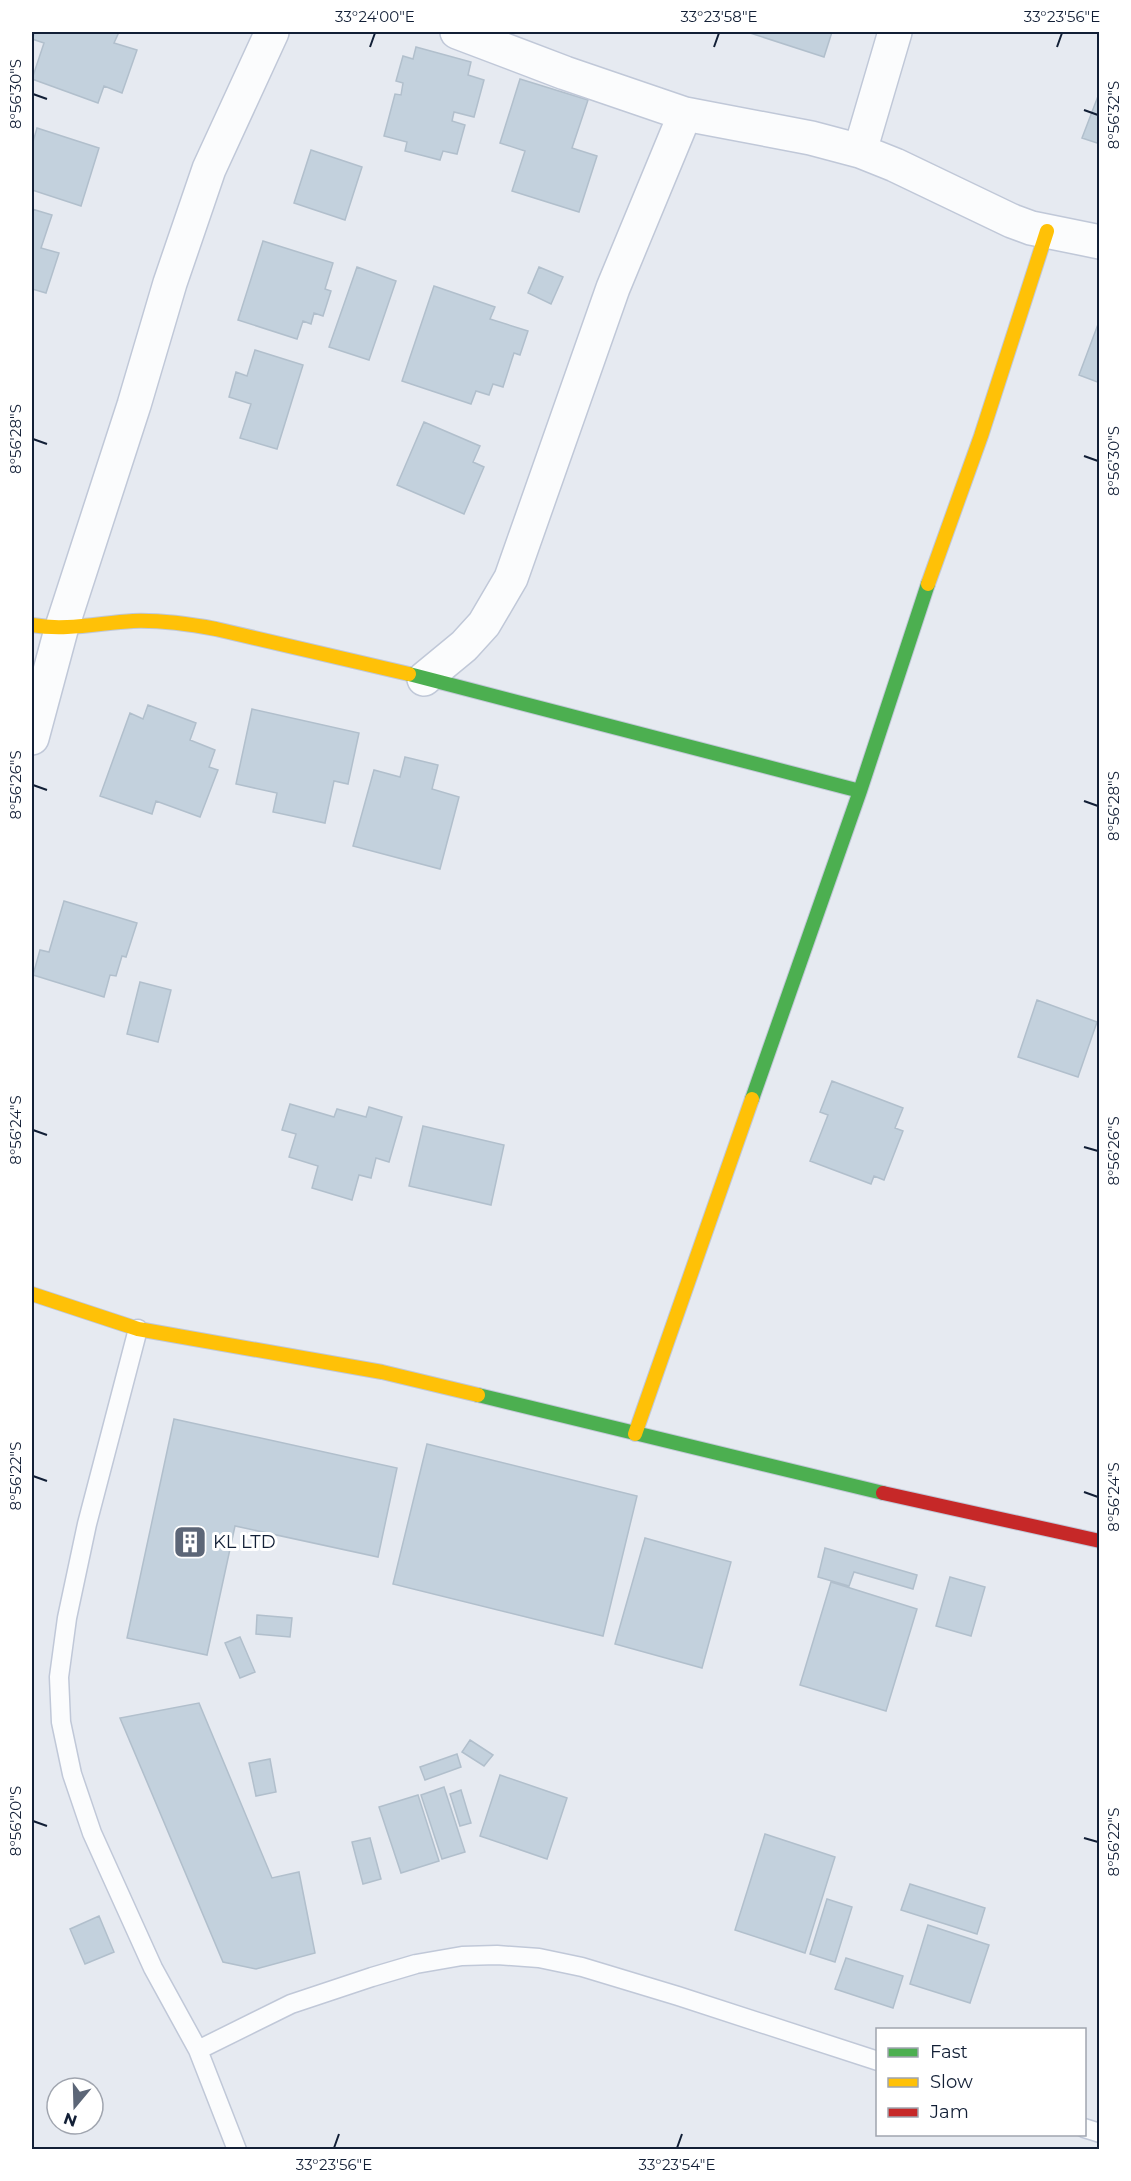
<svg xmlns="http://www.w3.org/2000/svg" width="1131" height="2181" viewBox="0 0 1131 2181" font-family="Montserrat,sans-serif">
  <rect width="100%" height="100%" fill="#e6eaf1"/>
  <path fill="#c3d1dd" stroke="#b1bfcc" stroke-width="1.5" d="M 35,32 L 119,32 L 114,43 L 137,50 L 122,93 L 104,86 L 98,103 L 32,79 L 44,43 L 32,39 Z
    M 747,32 L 832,32 L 824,57 Z
    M 416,47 L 471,62 L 468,75 L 484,80 L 474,117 L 454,112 L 452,121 L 465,125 L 457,154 L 443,151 L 440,160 L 405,151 L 407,142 L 384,136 L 395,94 L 401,95 L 403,83 L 396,81 L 403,56 L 413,59 Z
    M 520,79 L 588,100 L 572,148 L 597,156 L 579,212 L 512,191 L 525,151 L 500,143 Z
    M 1100,91 L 1100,144 L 1082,138 Z
    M 37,128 L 99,148 L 81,206 L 32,190 L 32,145 Z
    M 311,150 L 362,167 L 345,220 L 294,203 Z
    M 32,209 L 52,215 L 41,248 L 59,253 L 46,293 L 32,289 Z
    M 263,241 L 333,263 L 325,289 L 331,291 L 323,316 L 314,313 L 311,324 L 303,321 L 297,339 L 238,320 Z
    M 357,267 L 396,281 L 369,360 L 329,347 Z
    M 539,267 L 563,277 L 551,304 L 528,293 Z
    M 434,286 L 495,307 L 490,319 L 528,331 L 520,355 L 514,353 L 503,387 L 493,384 L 489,395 L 476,391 L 471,404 L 402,381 Z
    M 1100,319 L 1100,383 L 1079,375 Z
    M 255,350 L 303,365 L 277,449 L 240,438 L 251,404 L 229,397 L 236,372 L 247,376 Z
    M 424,422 L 480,446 L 473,462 L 484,467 L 464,514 L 397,485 Z
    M 148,705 L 196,723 L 190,740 L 215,750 L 209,767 L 218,770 L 200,817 L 156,801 L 152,814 L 100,796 L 130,713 L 143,719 Z
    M 252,709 L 359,733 L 348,784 L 334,781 L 325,823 L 273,812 L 277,793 L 236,784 Z
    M 405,757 L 438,765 L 432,789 L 459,797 L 440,869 L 353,846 L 374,770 L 400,777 Z
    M 64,901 L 137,923 L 126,957 L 122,956 L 116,976 L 110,975 L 104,997 L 33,975 L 40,950 L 49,952 Z
    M 140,982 L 171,990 L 158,1042 L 127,1034 Z
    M 1037,1000 L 1097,1022 L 1078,1077 L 1018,1057 Z
    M 832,1081 L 903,1108 L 895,1128 L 903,1131 L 884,1180 L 874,1176 L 871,1184 L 810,1161 L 828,1115 L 820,1112 Z
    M 290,1104 L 334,1117 L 337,1109 L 366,1117 L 369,1107 L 402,1117 L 389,1162 L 376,1158 L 371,1178 L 359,1175 L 352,1200 L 312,1188 L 318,1166 L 289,1157 L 296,1134 L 282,1130 Z
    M 423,1126 L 504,1145 L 491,1205 L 409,1186 Z
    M 174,1419 L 397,1468 L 378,1557 L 235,1526 L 207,1655 L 127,1638 Z
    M 427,1444 L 637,1496 L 603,1636 L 393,1584 Z
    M 645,1538 L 731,1562 L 702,1668 L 615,1644 Z
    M 825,1548 L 917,1575 L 913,1589 L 854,1572 L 849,1586 L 818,1577 Z
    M 950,1577 L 985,1587 L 971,1636 L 936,1626 Z
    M 831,1582 L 917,1609 L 886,1711 L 800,1685 Z
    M 257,1615 L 292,1618 L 290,1637 L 256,1634 Z
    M 240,1637 L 255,1672 L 240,1678 L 225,1643 Z
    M 199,1703 L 272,1878 L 299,1872 L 315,1953 L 256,1969 L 223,1962 L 120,1718 Z
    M 470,1740 L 493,1755 L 484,1766 L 462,1752 Z
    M 457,1754 L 461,1767 L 425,1780 L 420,1767 Z
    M 270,1759 L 276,1792 L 256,1796 L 249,1763 Z
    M 500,1775 L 567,1798 L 547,1859 L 480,1836 Z
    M 444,1787 L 465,1852 L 442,1859 L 421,1795 Z
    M 461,1790 L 471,1823 L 460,1826 L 450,1794 Z
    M 418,1795 L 439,1861 L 401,1873 L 379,1807 Z
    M 765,1834 L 835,1857 L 805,1953 L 735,1930 Z
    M 370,1838 L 381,1879 L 363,1884 L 352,1842 Z
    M 910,1884 L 985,1908 L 977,1934 L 901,1910 Z
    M 827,1899 L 852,1907 L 835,1962 L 810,1954 Z
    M 99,1916 L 114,1952 L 85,1964 L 70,1929 Z
    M 928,1925 L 989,1945 L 970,2003 L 910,1984 Z
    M 846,1958 L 903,1976 L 893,2008 L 835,1989 Z"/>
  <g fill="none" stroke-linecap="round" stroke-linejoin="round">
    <defs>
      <path id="lane" d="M 138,1329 L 87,1524 L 67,1618 L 59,1677 L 61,1722 L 72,1774 L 92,1833 L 153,1968 L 198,2050 L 237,2150
        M 198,2050 L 291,2004 L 372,1977 L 416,1964 L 462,1956 L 497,1955 L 539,1958 L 582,1967 L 678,1996 L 878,2061
        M 1084,2128 L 1100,2133"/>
      <path id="street" d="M 457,32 L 565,73 L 685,114 L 811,138 L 860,151 L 895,165 L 1012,221 L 1031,228 L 1100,242
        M 860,151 L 895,32
        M 424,679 L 464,646 L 484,624 L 511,578 L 613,288 L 685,114
        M 32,738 L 61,630 L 134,405 L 170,283 L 209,169 L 272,32"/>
      <path id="fast" d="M 409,674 L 860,791
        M 752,1099 L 860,791 L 928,584
        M 478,1395 L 883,1493"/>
      <path id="slow" d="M 928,584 L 981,436 L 1047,231
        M 32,625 C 66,631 99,623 133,621 C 161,620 189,624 216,629 L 409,674
        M 32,1294 L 138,1329 L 382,1372 L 478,1395
        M 635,1434 L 752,1099"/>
      <path id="jam" d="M 883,1493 L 1100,1541"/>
    </defs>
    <use href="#lane" stroke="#c0c8d8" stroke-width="21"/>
    <use href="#street" stroke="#c0c8d8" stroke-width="36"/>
    <use href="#fast" stroke="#c0c8d8" stroke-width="16"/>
    <use href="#slow" stroke="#c0c8d8" stroke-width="16"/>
    <use href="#jam" stroke="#c0c8d8" stroke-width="16"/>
    <use href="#lane" stroke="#fbfcfd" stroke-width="18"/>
    <use href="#street" stroke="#fbfcfd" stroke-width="33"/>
    <use href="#fast" stroke="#4caf50" stroke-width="14"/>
    <use href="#slow" stroke="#ffc107" stroke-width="14"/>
    <use href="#jam" stroke="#c62828" stroke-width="14"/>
  </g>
  <path fill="none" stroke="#121f36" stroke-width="2" d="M 370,47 L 375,33M 714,47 L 719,33M 1057,47 L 1062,33M 33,94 L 47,99M 1084,110 L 1098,115M 33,439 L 47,444M 1084,456 L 1098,461M 33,785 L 47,790M 1084,801 L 1098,806M 33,1130 L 47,1135M 1084,1147 L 1098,1151M 33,1476 L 47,1481M 1084,1492 L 1098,1497M 33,1821 L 47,1826M 1084,1838 L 1098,1842M 334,2148 L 339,2134M 677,2148 L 682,2134"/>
  <defs>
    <symbol id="building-square" viewBox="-11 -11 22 22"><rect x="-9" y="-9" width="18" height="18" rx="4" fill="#5c6677" stroke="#fff"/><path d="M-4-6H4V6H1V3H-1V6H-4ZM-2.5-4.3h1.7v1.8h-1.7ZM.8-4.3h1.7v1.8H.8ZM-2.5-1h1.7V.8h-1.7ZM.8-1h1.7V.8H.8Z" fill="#fff"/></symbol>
  </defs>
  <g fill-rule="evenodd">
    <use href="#building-square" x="171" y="1523" width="38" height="38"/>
  </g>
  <g text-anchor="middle" stroke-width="6" stroke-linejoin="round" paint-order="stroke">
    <g font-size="18" fill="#121f36" stroke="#fff" text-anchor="start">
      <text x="213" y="1548">KL LTD</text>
    </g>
  </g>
  <rect width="1131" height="2181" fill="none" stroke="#ffffff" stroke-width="66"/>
  <rect x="876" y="2028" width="210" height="108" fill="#ffffff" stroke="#a0a5af" stroke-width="1.5"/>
  <rect x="888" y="2048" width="30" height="9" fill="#4caf50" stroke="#a0a5af" stroke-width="1.5"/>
  <text x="930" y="2058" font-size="18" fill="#121f36">Fast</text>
  <rect x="888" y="2078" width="30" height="9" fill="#ffc107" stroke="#a0a5af" stroke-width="1.5"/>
  <text x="930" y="2088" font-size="18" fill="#121f36">Slow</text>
  <rect x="888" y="2108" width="30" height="9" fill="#c62828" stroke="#a0a5af" stroke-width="1.5"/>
  <text x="930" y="2118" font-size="18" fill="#121f36">Jam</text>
  <g transform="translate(75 2106) rotate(199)"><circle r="28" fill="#ffffff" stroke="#a0a5af" stroke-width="1.5"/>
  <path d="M0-4.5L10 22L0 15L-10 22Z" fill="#5c6677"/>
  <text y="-9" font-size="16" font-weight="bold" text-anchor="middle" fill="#121f36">N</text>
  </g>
  <rect x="33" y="33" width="1065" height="2115" fill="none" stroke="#121f36" stroke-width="2"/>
  <g font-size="15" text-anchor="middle" fill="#121f36">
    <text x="375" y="22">33°24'00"E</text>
    <text x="719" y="22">33°23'58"E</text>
    <text x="1062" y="22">33°23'56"E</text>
    <text transform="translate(16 94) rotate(-90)" y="5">8°56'30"S</text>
    <text transform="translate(1114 115) rotate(-90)" y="5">8°56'32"S</text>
    <text transform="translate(16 439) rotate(-90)" y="5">8°56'28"S</text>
    <text transform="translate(1114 461) rotate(-90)" y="5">8°56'30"S</text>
    <text transform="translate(16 785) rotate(-90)" y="5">8°56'26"S</text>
    <text transform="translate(1114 806) rotate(-90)" y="5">8°56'28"S</text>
    <text transform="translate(16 1130) rotate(-90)" y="5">8°56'24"S</text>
    <text transform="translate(1114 1151) rotate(-90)" y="5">8°56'26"S</text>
    <text transform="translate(16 1476) rotate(-90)" y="5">8°56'22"S</text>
    <text transform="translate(1114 1497) rotate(-90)" y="5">8°56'24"S</text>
    <text transform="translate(16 1821) rotate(-90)" y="5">8°56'20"S</text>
    <text transform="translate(1114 1842) rotate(-90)" y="5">8°56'22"S</text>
    <text x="334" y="2170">33°23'56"E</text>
    <text x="677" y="2170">33°23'54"E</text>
  </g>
</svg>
